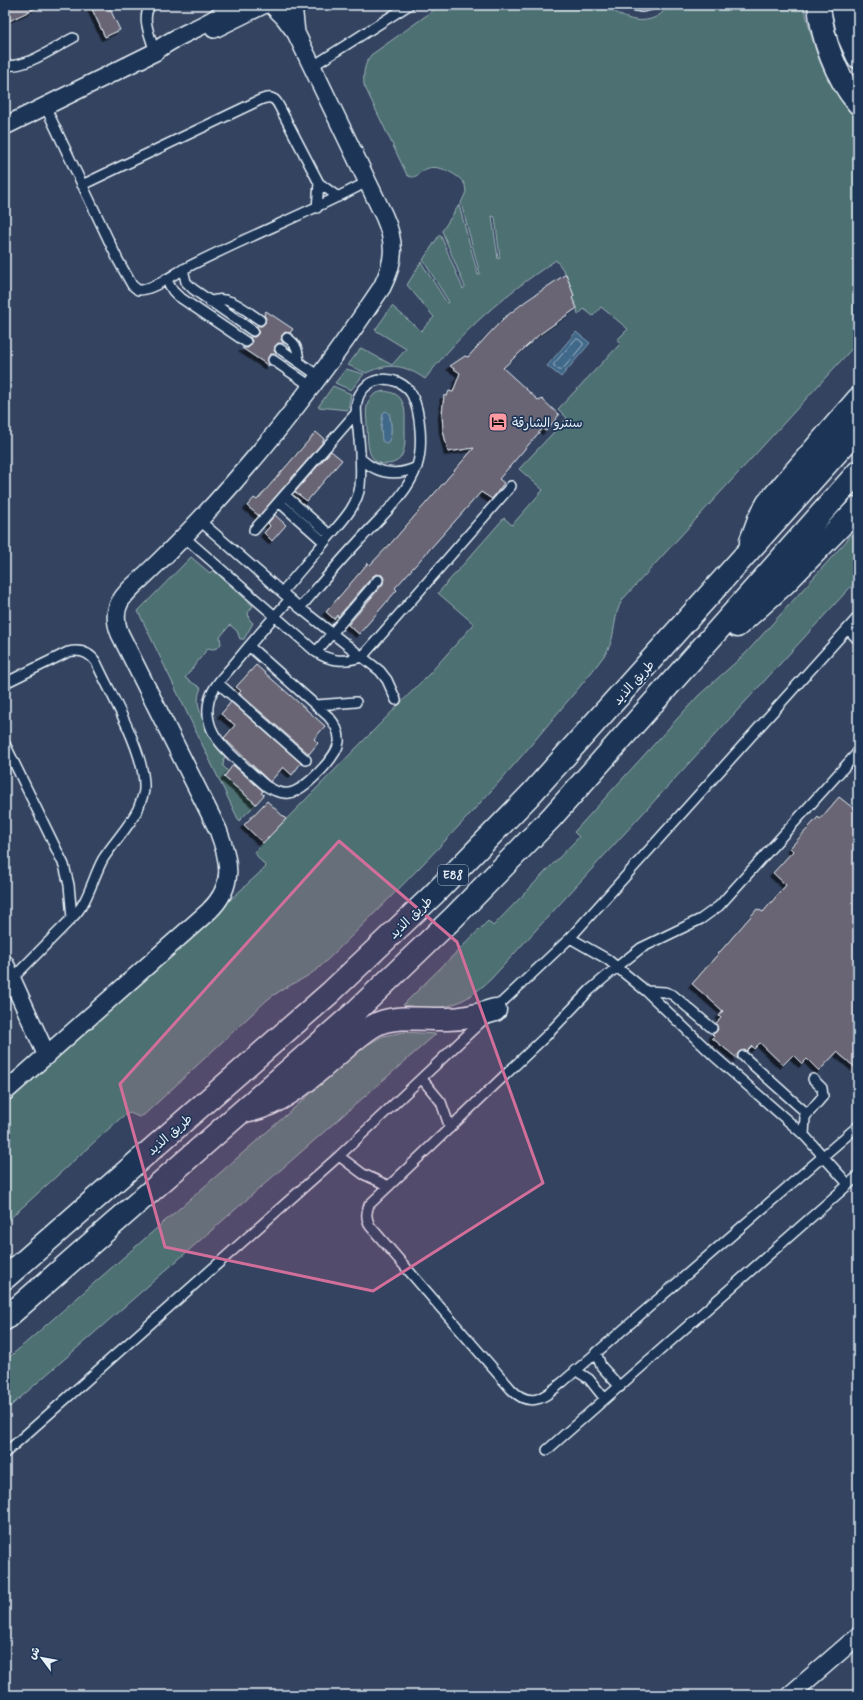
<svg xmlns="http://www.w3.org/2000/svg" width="863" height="1700" viewBox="0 0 863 1700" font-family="Mynerve,'Playpen Sans Arabic',sans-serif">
  <defs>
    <filter id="shadow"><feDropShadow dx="-3.5" dy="3.5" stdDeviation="0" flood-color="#0009"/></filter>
  </defs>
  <rect width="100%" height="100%" fill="#344360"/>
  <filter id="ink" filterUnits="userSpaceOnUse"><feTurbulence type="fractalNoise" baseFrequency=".025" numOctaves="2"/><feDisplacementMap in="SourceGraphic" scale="8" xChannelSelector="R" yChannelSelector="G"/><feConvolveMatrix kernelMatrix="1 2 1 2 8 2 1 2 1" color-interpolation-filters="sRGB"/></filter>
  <g filter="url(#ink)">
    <path fill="#4d7072" stroke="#9ab0b5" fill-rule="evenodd" d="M 441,5 L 613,5 L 614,11 C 631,24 656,25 669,5 L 804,5 C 815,56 824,82 858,122 L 858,342 L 623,599 C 612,615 617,636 606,653 C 589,677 569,699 551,721 C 480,808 401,888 321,966 C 304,981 284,986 267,1000 L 144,1115 L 139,1117 L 130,1113 L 123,1116 L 5,1223 L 5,1099 L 85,1033 L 266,867 L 254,852 L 430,673 L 474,624 L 438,593 L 504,518 L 512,525 L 543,490 L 519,469 L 567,418 L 558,409 L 621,343 L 617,340 L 628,329 L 601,307 L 593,316 L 584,309 L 578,315 L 577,308 L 572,298 L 574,296 L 566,274 L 556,260 C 504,295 464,329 425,379 C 405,365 390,362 366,373 L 348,365 L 361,348 L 392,365 L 406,349 L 375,330 L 392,306 L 421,331 L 434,317 L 407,285 L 421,262 L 447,303 L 449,302 L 423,260 L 440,234 L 463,289 L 465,287 L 442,231 L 459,205 L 478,275 L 480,274 L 461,203 L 466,192 L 465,185 C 460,175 437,163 426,169 C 418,172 416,181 407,175 L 364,85 C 363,73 364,65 371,55 ZM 492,216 L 495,217 L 500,258 L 498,259 Z
      M 346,369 L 364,374 L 351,390 L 335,383 Z
      M 333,386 L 351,394 L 348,410 L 318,407 Z
      M 384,391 C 390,392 396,393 400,398 C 406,406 405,416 405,425 C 405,440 408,464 386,464 C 365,464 368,439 367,425 C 367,418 365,410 368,403 C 370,396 377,392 384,391 ZM 383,413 L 389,413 C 391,422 392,431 390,440 L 382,438 L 381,428 Z
      M 858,528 L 858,581 L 857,580 L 491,979 C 476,993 459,1006 437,1008 C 426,1009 414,1006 403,1005 L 488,921 L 493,926 L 579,837 L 574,832 L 698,696 L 746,653 Z
      M 191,557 L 210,573 L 213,570 L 253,606 L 248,613 L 249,619 L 253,623 L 244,639 L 240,639 L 237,631 L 230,625 L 220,637 L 221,644 C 217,649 214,650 208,648 L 185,678 L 201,688 C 190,710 213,734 225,752 L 223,766 L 228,771 L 224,777 L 256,804 L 239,821 L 138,611 Z
      M 404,1032 L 436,1034 L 5,1411 L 5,1361 L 365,1046 L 383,1036 Z"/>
    <path fill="#416789" stroke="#849eb5" d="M 576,332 L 590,343 L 561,377 L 547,366 Z
      M 386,411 L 389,413 C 391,422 393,434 388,442 L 386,443 L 382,441 L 381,428 L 383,413 Z"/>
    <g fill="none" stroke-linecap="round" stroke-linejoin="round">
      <path stroke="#a5bacc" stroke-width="1" d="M 576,339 L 578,339 L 583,343 L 583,345 L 562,370 L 559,370 L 554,366 L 554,364 Z"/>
    </g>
    <path fill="#696574" stroke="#e8f1f8" filter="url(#shadow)" d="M 5,5 L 42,5 L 5,23 Z
      M 90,5 L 108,5 L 120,30 L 105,37 Z
      M 566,274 L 574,296 L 572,298 L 577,308 L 540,334 L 503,368 L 539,401 L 542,399 L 559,415 L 546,431 L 542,429 L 499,479 L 504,483 L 492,499 L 481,492 L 395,588 L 397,590 L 359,634 L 348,625 L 383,584 L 384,578 L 382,575 L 376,574 L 373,576 L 338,617 L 337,615 L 334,619 L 326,612 L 368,563 L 370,565 L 392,542 L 474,448 L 448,452 L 443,430 L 442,414 L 444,395 L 447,396 L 449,391 L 453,392 L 460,373 L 450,366 L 465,356 L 468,357 L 486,337 L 504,318 L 526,301 Z
      M 266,311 L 293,329 L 290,333 L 285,332 L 282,335 L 281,340 L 284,343 L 278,343 L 275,346 L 274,351 L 277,354 L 271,354 L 268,357 L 269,366 L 242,348 L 248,348 L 251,345 L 252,340 L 249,337 L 255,337 L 258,334 L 259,329 L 256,326 L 262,326 L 265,323 L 266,318 L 264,315 Z
      M 316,432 L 324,439 L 322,443 L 259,516 L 247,506 L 254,498 L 257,500 Z
      M 331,451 L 342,460 L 307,501 L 295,492 Z
      M 275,515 L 286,525 L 272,541 L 264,533 L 270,526 L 268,523 Z
      M 256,665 L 325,726 L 314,739 L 318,743 L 309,754 L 239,693 L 241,691 L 236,687 Z
      M 231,702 L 301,763 L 292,775 L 283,767 L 270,782 L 225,739 L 224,738 L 235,725 L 221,714 Z
      M 233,765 L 263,791 L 261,793 L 264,795 L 256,804 L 224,777 Z
      M 839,797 L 858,812 L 858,1070 L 837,1052 L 819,1071 L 807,1059 L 802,1064 L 793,1055 L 783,1065 L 760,1043 L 754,1049 L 752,1046 L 747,1051 L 744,1050 L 739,1052 L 737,1055 L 738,1059 L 712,1038 L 714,1036 L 712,1034 L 716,1032 L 718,1029 L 716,1023 L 721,1018 L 719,1016 L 723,1011 L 692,984 L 757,909 L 763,912 L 786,885 L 773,873 L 793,851 L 790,848 L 818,817 L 820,819 Z
      M 267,801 L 286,819 L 263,843 L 244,825 Z"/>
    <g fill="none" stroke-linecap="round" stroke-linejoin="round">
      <defs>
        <path id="lane" d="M 151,5 C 140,17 151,38 155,52
          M 632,5 L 642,7 L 651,5
          M 5,65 C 25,69 55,47 73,38
          M 313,66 L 409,5
          M 45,106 L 118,260 L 132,285 L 138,290 C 151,291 171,276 182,270 C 243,238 307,214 367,182
          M 319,183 L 338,197
          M 82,185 L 260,100 C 269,96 275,97 279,106 L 319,183 L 317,208
          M 183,269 L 186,282 L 193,289 L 253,331
          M 166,279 L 173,291 L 178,296 L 246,342
          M 210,302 C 228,293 246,311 260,320
          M 287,338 C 297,344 298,351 299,362
          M 280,349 L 320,377
          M 273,360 L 312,387
          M 360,458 C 377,474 396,477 417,467
          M 285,495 L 330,535
          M 279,502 L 324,542
          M 199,520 L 300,608 L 380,671 L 387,680 L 396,700
          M 254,530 L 356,413
          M 183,536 L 316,652 C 331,662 345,662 362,657 L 511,486
          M 282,592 C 296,576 309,560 323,544 C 337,526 357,509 360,486 C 362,467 360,448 358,429 C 357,420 355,410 357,402 C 359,391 368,382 379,380 C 392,377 406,384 412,395 C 421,413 423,448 417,466 C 407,496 378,519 358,542 C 338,563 319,586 300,608
          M 848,629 L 858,640
          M 249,646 L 329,717 C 335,724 340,732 339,742 C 337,757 304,791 289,793 C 280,794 273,790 266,786 C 251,772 226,753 216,737 C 209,727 206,713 209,701 C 212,687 225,675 234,664 C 252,642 271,620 290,599
          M 316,652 L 378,580
          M 5,683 L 68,652 C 80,649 89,652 96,662 C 111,695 146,754 144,789 C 144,795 140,803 138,809 C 129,827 114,842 103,859 C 93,877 88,903 72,918 L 69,885 L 64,865 L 5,744
          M 218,683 L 306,760
          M 316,705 L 356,702
          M 858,752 L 719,906 L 701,919 L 641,948 L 617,967 L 590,990 L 546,1036 L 369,1205 C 366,1213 366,1218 370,1226 L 511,1389 C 532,1411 547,1395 565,1380 L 858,1126
          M 570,938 L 607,959 L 646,991 L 714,1056 L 804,1135 L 848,1184
          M 12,979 L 72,918
          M 646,991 L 665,992 L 673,995 L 712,1028
          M 743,1056 L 803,1110 L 805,1117 L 804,1135
          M 422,1079 L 441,1102 L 450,1128
          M 805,1117 L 823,1096 L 822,1088 L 813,1079
          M 339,1156 L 363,1174 L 389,1186
          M 596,1352 L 601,1366 L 620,1387
          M 575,1370 L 589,1379 L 605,1399
          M 547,1450 L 858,1176
          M 5,1453 L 339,1156 L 570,938 L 858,617"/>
        <path id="street" d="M 293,5 L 296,33
          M 214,29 L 263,5
          M 5,126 L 155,52 C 178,32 211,27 232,5
          M 5,964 L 47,1056
          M 5,1092 L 209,911 C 235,886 230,861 218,830 L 120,634 C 109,607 123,595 142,578 C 234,491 312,392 382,287 C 395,261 396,243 384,216 L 296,33 L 284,17 L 272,5
          M 790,1695 L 858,1636"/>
        <path id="highway" d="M 819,5 C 822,39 836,77 858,103
          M 842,5 L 849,37 L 858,57
          M 751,541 L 759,519 L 768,503 L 858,399
          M 737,626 L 784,584 L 858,508
          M 249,1111 C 288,1102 315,1073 345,1048 C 355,1039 366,1029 379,1023 C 400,1015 426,1020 448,1019 C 465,1019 479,1015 495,1010
          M 5,1278 L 331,992 L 433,895 L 531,794 L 858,429
          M 5,1319 L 354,1013 L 454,917 L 551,818 L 858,472"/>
      </defs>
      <use href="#lane" stroke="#e8f1f8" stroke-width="12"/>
      <use href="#street" stroke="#e8f1f8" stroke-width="20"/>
      <use href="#highway" stroke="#e8f1f8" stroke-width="25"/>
      <use href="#lane" stroke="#1d3557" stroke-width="9"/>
      <use href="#street" stroke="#1d3557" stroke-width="17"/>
      <use href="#highway" stroke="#1d3557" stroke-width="22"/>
    </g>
  </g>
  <path fill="#d16f9a" fill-opacity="0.2" stroke="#d16f9a" stroke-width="3" stroke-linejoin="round" d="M 339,841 L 457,942 L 543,1183 L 373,1291 L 165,1247 L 120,1084 Z"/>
  <defs>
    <symbol id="hotel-square" viewBox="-11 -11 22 22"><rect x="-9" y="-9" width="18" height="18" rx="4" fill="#ff9aa2" stroke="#1d3557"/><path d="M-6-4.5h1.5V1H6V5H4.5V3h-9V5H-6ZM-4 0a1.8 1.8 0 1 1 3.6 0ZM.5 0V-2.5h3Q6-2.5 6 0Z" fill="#111"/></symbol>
  </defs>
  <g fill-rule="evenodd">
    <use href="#hotel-square" x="487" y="411" width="22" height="22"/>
  </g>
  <g text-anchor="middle" stroke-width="3.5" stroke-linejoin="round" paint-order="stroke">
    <rect fill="#1d3557" stroke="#abb9c8" stroke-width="1" x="438" y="865" width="30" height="20" rx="3"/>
    <g font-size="12" font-weight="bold" fill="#e8f1f8">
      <text x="453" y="879">E88</text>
    </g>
    <g font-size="13" fill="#e8f1f8" stroke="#1d3557" text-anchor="start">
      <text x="512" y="427">سنترو الشارقة</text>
    </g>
    <g font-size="13" fill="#e8f1f8" stroke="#1d3557">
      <text transform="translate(633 682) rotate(-48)" y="5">طريق الذيد</text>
      <text transform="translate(410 917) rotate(-44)" y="5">طريق الذيد</text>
      <text transform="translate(169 1134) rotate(-41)" y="5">طريق الذيد</text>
    </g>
  </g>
  <rect width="863" height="1700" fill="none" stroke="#1d3557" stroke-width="20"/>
  <rect x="10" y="10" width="843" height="1680" fill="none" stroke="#e8f1f8" stroke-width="1.5" filter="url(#ink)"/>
  <g transform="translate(42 1658) rotate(302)" stroke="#1d3557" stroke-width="3" paint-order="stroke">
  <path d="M0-3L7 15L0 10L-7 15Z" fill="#e8f1f8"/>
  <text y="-6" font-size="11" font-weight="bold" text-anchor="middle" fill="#e8f1f8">ش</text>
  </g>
</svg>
